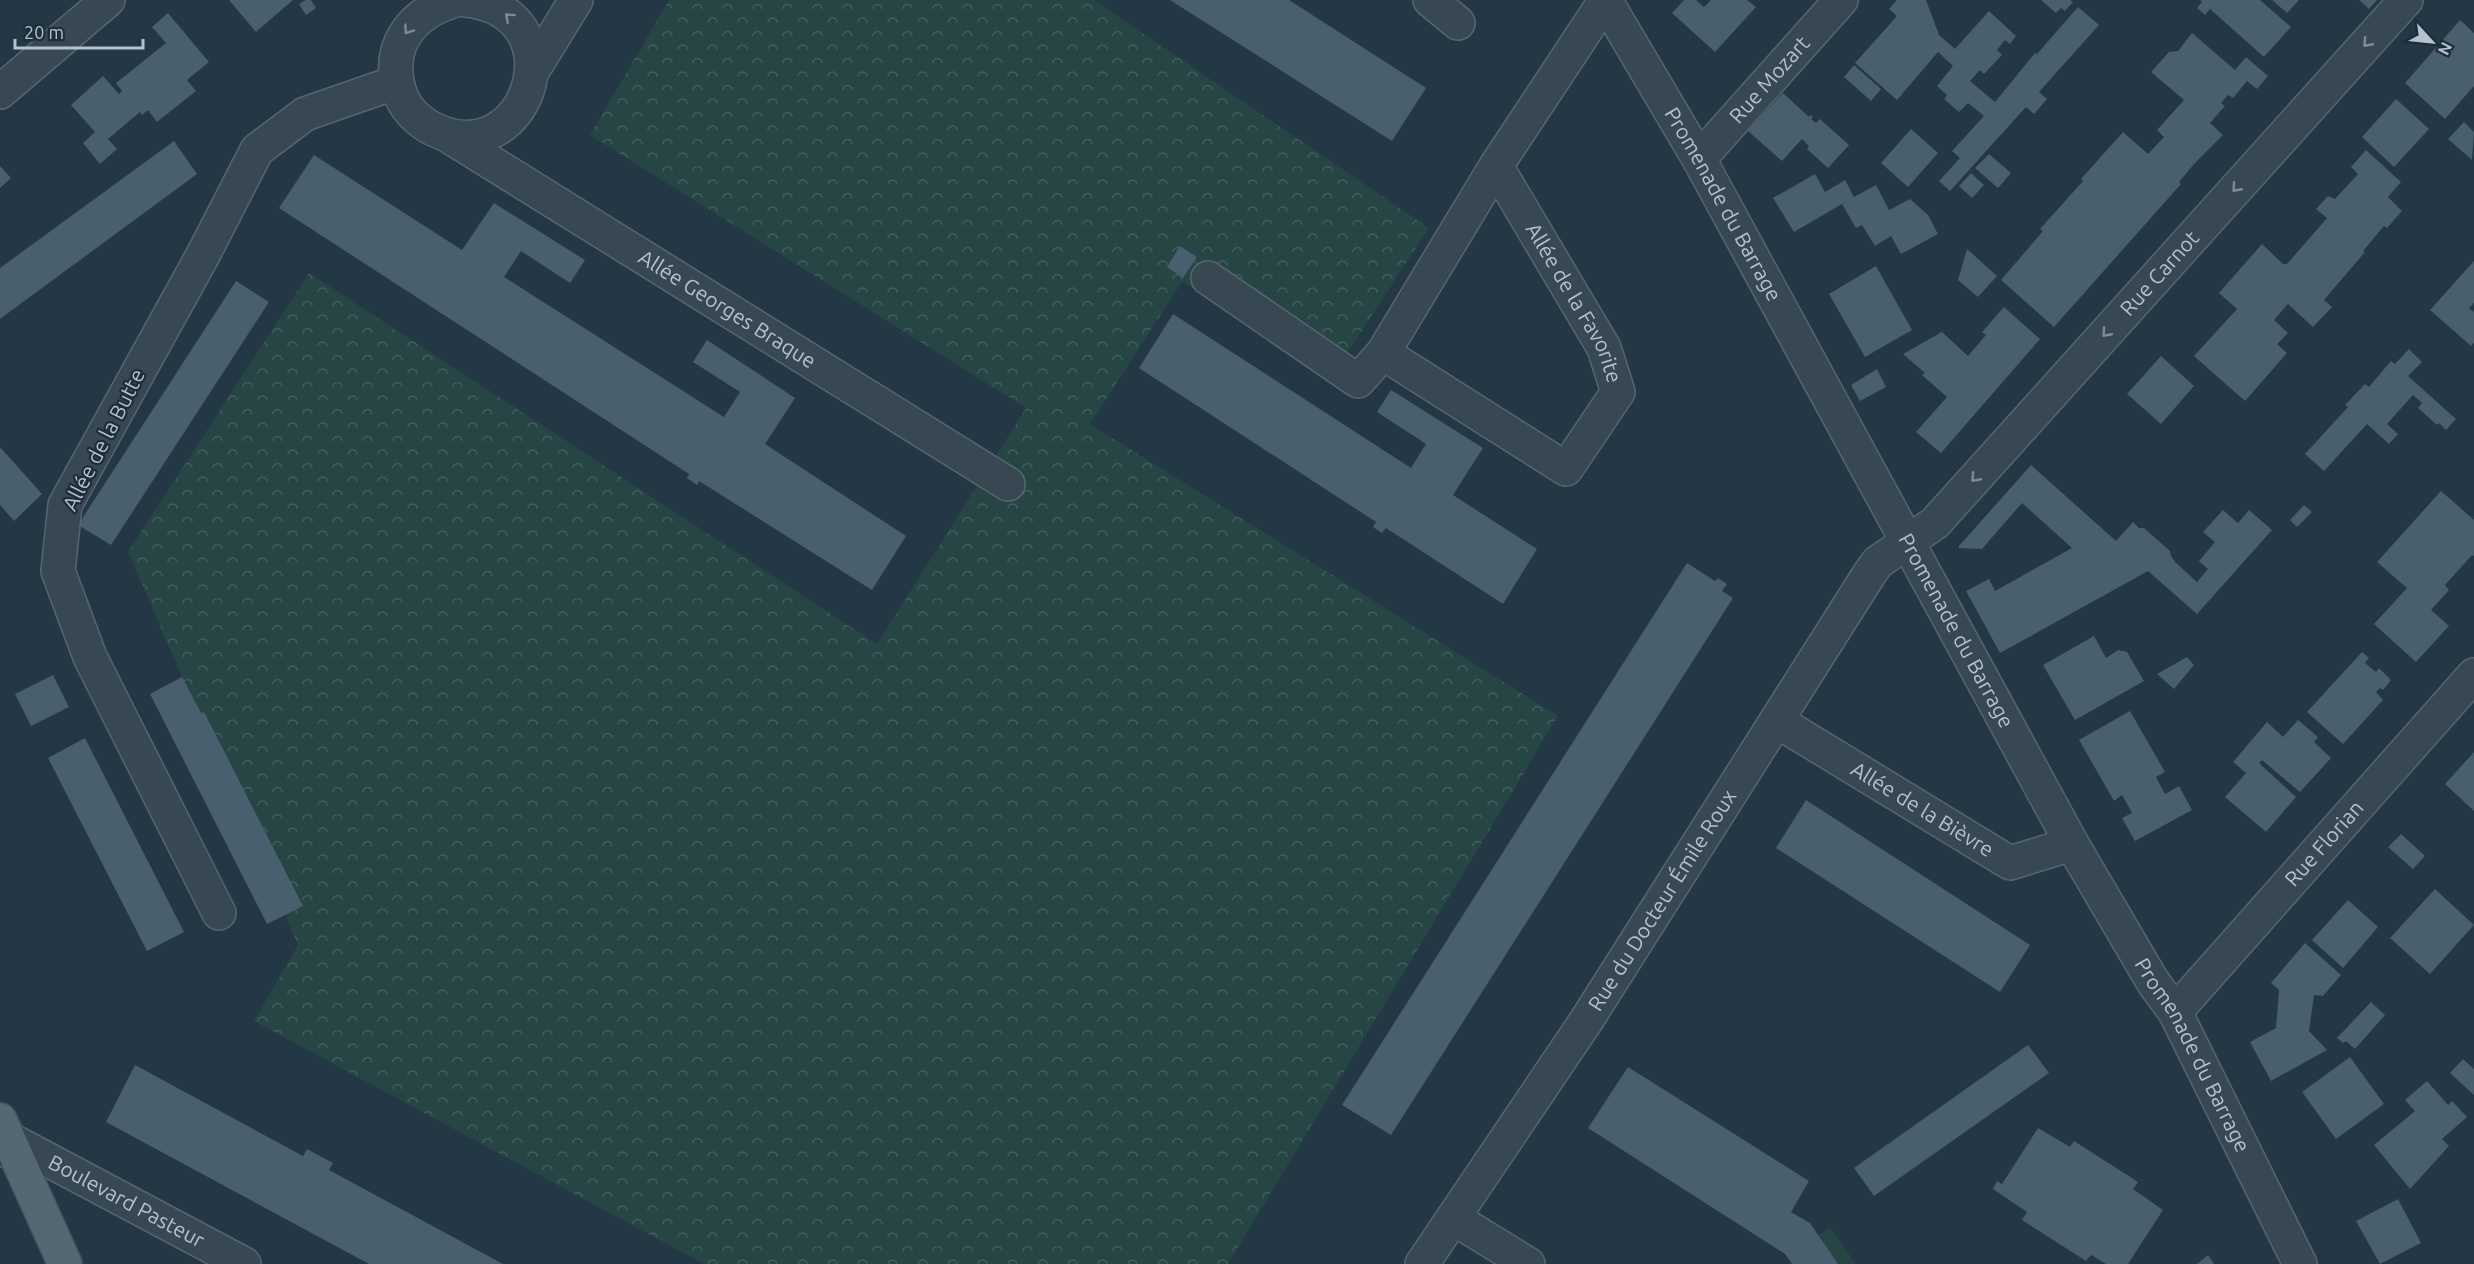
<svg xmlns="http://www.w3.org/2000/svg" width="2474" height="1264" viewBox="0 0 2474 1264" font-family="Ubuntu,sans-serif">
  <defs>
    <pattern id="grass-tufts" width="24" height="20" patternUnits="userSpaceOnUse" patternTransform="scale(1.5)"><rect width="24" height="20" fill="#264544"/><path d="M3 7l-1-3M5 7V3M7 7l1-3M15 17l-1-3M17 17v-4M19 17l1-3" fill="none" stroke="#435e5e"/></pattern>
    <pattern id="park-crowns" width="20" height="18" patternUnits="userSpaceOnUse" patternTransform="scale(1.5)"><rect width="20" height="18" fill="#264544"/><path d="M2 6a3 3 0 1 1 6 0M12 15a3 3 0 1 1 6 0" fill="none" stroke="#435e5e"/></pattern>
  </defs>
  <rect width="100%" height="100%" fill="#233744"/>
  <path fill="url(#grass-tufts)" d="M 1830,1227 L 1856,1264 L 1838,1264 L 1818,1236 Z"/>
  <path fill="url(#park-crowns)" d="M 669,0 L 1094,0 L 1429,228 L 1338,367 L 1182,282 L 1090,424 L 1558,716 L 1228,1264 L 704,1264 L 254,1021 L 298,945 L 128,552 L 309,273 L 877,644 L 1026,408 L 590,135 Z"/>
  <path fill="#495f6d" d="M 229,0 L 293,0 L 256,32 Z
    M 306,0 L 311,0 L 316,8 L 306,15 L 299,4 Z
    M 1170,0 L 1289,0 L 1426,88 L 1392,141 Z
    M 1684,0 L 1696,0 L 1704,7 L 1711,0 L 1747,0 L 1756,7 L 1715,52 L 1672,13 Z
    M 1897,0 L 1926,0 L 1939,35 L 1955,49 L 1989,11 L 2016,36 L 2010,44 L 2005,40 L 1997,50 L 2002,55 L 1984,74 L 1980,70 L 1970,81 L 1995,102 L 2035,53 L 2037,54 L 2078,7 L 2099,25 L 2039,92 L 2047,99 L 2034,114 L 2026,107 L 1950,191 L 1939,181 L 1960,158 L 1952,151 L 1984,116 L 1968,103 L 1959,112 L 1944,99 L 1947,95 L 1937,86 L 1953,66 L 1938,52 L 1897,100 L 1855,63 L 1897,16 L 1889,9 Z
    M 2041,0 L 2070,0 L 2073,2 L 2065,11 L 2061,8 L 2056,13 Z
    M 2200,0 L 2260,0 L 2291,27 L 2264,57 L 2210,9 L 2205,15 L 2197,8 L 2202,2 Z
    M 2272,0 L 2299,0 L 2287,13 Z
    M 2359,0 L 2377,0 L 2369,9 Z
    M 168,13 L 209,62 L 187,80 L 196,91 L 157,122 L 148,110 L 142,115 L 140,112 L 108,139 L 117,149 L 100,164 L 83,143 L 95,132 L 71,105 L 103,76 L 119,94 L 122,91 L 116,83 L 166,43 L 152,27 Z
    M 2460,20 L 2474,33 L 2474,86 L 2445,119 L 2405,83 Z
    M 2192,33 L 2235,70 L 2246,57 L 2268,76 L 2257,89 L 2247,81 L 2233,98 L 2228,95 L 2221,103 L 2225,106 L 2210,123 L 2223,135 L 2194,164 L 2179,182 L 2181,184 L 2054,327 L 2001,280 L 2043,231 L 2040,229 L 2083,181 L 2081,179 L 2123,132 L 2148,154 L 2164,137 L 2157,130 L 2184,100 L 2151,72 L 2169,52 L 2178,51 Z
    M 1854,65 L 1881,89 L 1871,101 L 1844,77 Z
    M 1783,93 L 1809,117 L 1811,115 L 1813,117 L 1811,119 L 1816,123 L 1820,119 L 1849,145 L 1828,168 L 1807,149 L 1809,146 L 1802,139 L 1782,161 L 1748,131 Z
    M 2396,99 L 2429,129 L 2394,167 L 2362,137 Z
    M 2464,122 L 2474,132 L 2472,160 L 2448,139 Z
    M 1911,129 L 1938,153 L 1908,187 L 1881,163 Z
    M 174,141 L 197,174 L 0,319 L 0,268 Z
    M 2366,150 L 2401,182 L 2388,197 L 2402,211 L 2387,228 L 2384,226 L 2363,251 L 2365,252 L 2324,300 L 2332,307 L 2313,327 L 2288,304 L 2274,320 L 2288,333 L 2277,344 L 2287,353 L 2245,401 L 2194,356 L 2237,309 L 2219,293 L 2262,244 L 2283,264 L 2287,264 L 2327,218 L 2316,209 L 2328,196 L 2335,199 L 2358,174 L 2351,167 Z
    M 1989,154 L 2011,173 L 1998,188 L 1975,168 Z
    M 314,155 L 462,250 L 494,203 L 585,260 L 570,283 L 521,251 L 504,277 L 724,417 L 740,392 L 693,362 L 707,340 L 795,398 L 765,444 L 906,536 L 872,590 L 699,481 L 697,485 L 687,478 L 689,474 L 279,208 Z
    M 0,166 L 11,178 L 0,188 Z
    M 1971,173 L 1984,185 L 1972,198 L 1959,186 Z
    M 1815,174 L 1825,192 L 1845,180 L 1854,197 L 1876,185 L 1889,210 L 1910,199 L 1928,215 L 1938,234 L 1901,254 L 1891,236 L 1875,246 L 1862,225 L 1856,228 L 1842,204 L 1794,232 L 1773,198 Z
    M 1180,246 L 1197,257 L 1183,278 L 1167,267 Z
    M 1967,249 L 1997,276 L 1978,297 L 1958,280 Z
    M 2474,261 L 2474,303 L 2469,308 L 2474,312 L 2474,343 L 2471,346 L 2430,310 Z
    M 1876,266 L 1912,330 L 1865,357 L 1829,294 Z
    M 236,281 L 269,302 L 111,545 L 78,525 Z
    M 2004,307 L 2040,339 L 1941,453 L 1916,432 L 1947,397 L 1922,375 L 1925,373 L 1903,354 L 1942,332 L 1968,356 L 1986,335 L 1982,332 Z
    M 1173,314 L 1411,468 L 1426,444 L 1377,412 L 1391,390 L 1483,448 L 1453,495 L 1537,549 L 1503,604 L 1386,528 L 1382,533 L 1373,527 L 1376,522 L 1139,368 Z
    M 2409,349 L 2422,362 L 2408,376 L 2456,419 L 2446,430 L 2439,423 L 2437,425 L 2418,408 L 2422,403 L 2413,395 L 2387,424 L 2398,434 L 2389,444 L 2367,424 L 2324,471 L 2305,454 L 2348,407 L 2345,405 L 2365,384 L 2369,387 L 2391,361 L 2395,364 Z
    M 2161,356 L 2194,386 L 2161,424 L 2127,394 Z
    M 1877,369 L 1886,387 L 1860,401 L 1851,385 Z
    M 0,447 L 42,494 L 14,521 L 0,505 Z
    M 2031,465 L 2116,541 L 2133,522 L 2139,528 L 2144,528 L 2170,551 L 2171,556 L 2176,563 L 2197,582 L 2208,569 L 2199,561 L 2215,542 L 2203,532 L 2223,510 L 2238,523 L 2249,510 L 2272,530 L 2197,614 L 2148,571 L 2000,653 L 1966,591 L 1989,579 L 1995,591 L 2072,548 L 2022,503 L 1982,549 L 1959,548 L 1959,546 Z
    M 2441,491 L 2474,520 L 2474,556 L 2472,555 L 2445,585 L 2449,590 L 2431,610 L 2449,626 L 2416,662 L 2374,624 L 2407,588 L 2377,562 Z
    M 2304,505 L 2312,512 L 2297,527 L 2290,520 Z
    M 1687,563 L 1715,581 L 1718,578 L 1727,584 L 1722,591 L 1733,598 L 1391,1135 L 1342,1105 Z
    M 2094,636 L 2106,658 L 2118,650 L 2127,652 L 2144,681 L 2075,720 L 2043,665 Z
    M 2362,652 L 2369,658 L 2365,663 L 2376,672 L 2379,668 L 2391,680 L 2383,690 L 2380,688 L 2376,692 L 2383,700 L 2343,744 L 2307,712 Z
    M 2187,657 L 2194,665 L 2174,689 L 2157,674 Z
    M 53,675 L 69,707 L 31,726 L 15,694 Z
    M 182,677 L 201,713 L 204,712 L 303,906 L 267,924 L 150,694 Z
    M 2130,711 L 2165,772 L 2156,777 L 2165,794 L 2179,786 L 2192,810 L 2135,841 L 2122,818 L 2132,813 L 2122,795 L 2114,801 L 2079,740 Z
    M 2298,720 L 2318,737 L 2314,742 L 2331,758 L 2300,792 L 2262,760 L 2259,763 L 2296,797 L 2266,832 L 2225,797 L 2246,773 L 2233,762 L 2267,722 L 2283,737 Z
    M 85,738 L 184,932 L 147,951 L 48,758 Z
    M 2474,752 L 2474,811 L 2445,784 Z
    M 1806,800 L 2030,945 L 2000,992 L 1776,848 Z
    M 2401,834 L 2425,856 L 2413,869 L 2388,847 Z
    M 2435,889 L 2474,925 L 2430,974 L 2390,938 Z
    M 2348,900 L 2378,927 L 2343,968 L 2312,940 Z
    M 2305,943 L 2341,975 L 2323,996 L 2314,995 L 2309,1031 L 2327,1050 L 2271,1081 L 2250,1042 L 2276,1028 L 2279,990 L 2271,983 Z
    M 2371,1002 L 2385,1015 L 2355,1049 L 2346,1041 L 2343,1043 L 2337,1038 Z
    M 2028,1045 L 2049,1073 L 1874,1196 L 1854,1168 Z
    M 2350,1057 L 2384,1104 L 2336,1139 L 2302,1092 Z
    M 2463,1059 L 2474,1069 L 2474,1095 L 2450,1073 Z
    M 135,1065 L 303,1156 L 307,1149 L 333,1163 L 329,1170 L 503,1264 L 369,1264 L 106,1122 Z
    M 1628,1067 L 1809,1181 L 1791,1212 L 1810,1223 L 1838,1264 L 1792,1264 L 1785,1254 L 1588,1128 Z
    M 2427,1081 L 2448,1105 L 2452,1101 L 2467,1117 L 2442,1139 L 2449,1146 L 2410,1189 L 2374,1145 L 2415,1111 L 2405,1100 Z
    M 2038,1128 L 2070,1147 L 2074,1141 L 2138,1182 L 2133,1189 L 2163,1210 L 2128,1264 L 2106,1264 L 2091,1255 L 2086,1261 L 2022,1220 L 2027,1212 L 1993,1189 L 1997,1181 L 2002,1184 Z
    M 2398,1199 L 2421,1243 L 2380,1264 L 2356,1221 Z
    M 2208,1255 L 2214,1264 L 2197,1264 Z"/>
  <g fill="none" stroke-linecap="round" stroke-linejoin="round">
    <defs>
      <g id="minor">
        <path d="M 456,0 C 410,13 384,48 401,96 C 408,113 424,126 440,132 C 531,168 578,12 466,0"/>
        <path d="M 1430,0 L 1458,23"/>
        <path id="s1" d="M 1605,0 L 1699,159 L 2072,844 L 2153,982 L 2175,1012 L 2300,1264"/>
        <path d="M 533,70 L 576,0"/>
        <path d="M 0,92 L 108,0"/>
        <path id="s2" d="M 447,135 L 1008,484"/>
        <path id="s3" d="M 1699,159 L 1841,0"/>
        <path id="s4" d="M 1496,166 L 1604,348 L 1618,392 L 1566,469 L 1383,353 L 1496,166 L 1605,1"/>
        <path d="M 1208,278 L 1358,381 L 1383,353"/>
        <path id="s5" d="M 1777,721 L 2010,863 L 2072,844"/>
        <path d="M 219,913 L 90,657 L 58,571 L 65,505 L 203,255 L 257,150 L 305,114 L 397,82"/>
        <path id="s6" d="M 2175,1012 L 2474,675"/>
        <path id="s7" d="M 0,1150 L 9,1139 L 244,1264"/>
        <path d="M 1453,1218 L 1528,1264"/>
        <path id="s8" d="M 1422,1264 L 1586,1021 L 1870,573 L 1878,562 L 1935,523 L 2406,0"/>
      </g>
      <path id="major" d="M 0,1120 L 65,1264"/>
    </defs>
    <use href="#minor" stroke="#566571" stroke-width="36"/>
    <use href="#major" stroke="#455460" stroke-width="36"/>
    <use href="#minor" stroke="#384853" stroke-width="33"/>
    <use href="#major" stroke="#566774" stroke-width="33"/>
  </g>
  <defs><path id="oneway-chevron" d="M-2-3.5L2.5 0L-2 3.5" fill="none" stroke-width="1.6" stroke-linecap="round" stroke-linejoin="round" transform="scale(1.5)"/></defs>
  <g stroke="#7d8b96">
    <use href="#oneway-chevron" transform="translate(509 17) rotate(-138)"/>
    <use href="#oneway-chevron" transform="translate(408 30) rotate(124)"/>
    <use href="#oneway-chevron" transform="translate(2367 43) rotate(132)"/>
    <use href="#oneway-chevron" transform="translate(2236 188) rotate(132)"/>
    <use href="#oneway-chevron" transform="translate(2106 333) rotate(132)"/>
    <use href="#oneway-chevron" transform="translate(1975 478) rotate(132)"/>
  </g>
  <g text-anchor="middle" stroke-width="4.5" stroke-linejoin="round" paint-order="stroke">
    <g font-size="21" fill="#b5c2cd" stroke="#1d2d39">
      <text dy="7" stroke="none"><textPath href="#s3" startOffset="106">Rue Mozart</textPath></text>
      <text dy="7" stroke="none"><textPath href="#s1" startOffset="236">Promenade du Barrage</textPath></text>
      <text dy="7" stroke="none"><textPath href="#s8" startOffset="1242">Rue Carnot</textPath></text>
      <text dy="7" stroke="none"><textPath href="#s4" startOffset="158">Allée de la Favorite</textPath></text>
      <text dy="7" stroke="none"><textPath href="#s2" startOffset="330">Allée Georges Braque</textPath></text>
      <text transform="translate(104 440) rotate(-63)" y="7">Allée de la Butte</text>
      <text dy="7" stroke="none"><textPath href="#s1" startOffset="722">Promenade du Barrage</textPath></text>
      <text dy="7" stroke="none"><textPath href="#s5" startOffset="170">Allée de la Bièvre</textPath></text>
      <text dy="7" stroke="none"><textPath href="#s6" startOffset="225">Rue Florian</textPath></text>
      <text dy="7" stroke="none"><textPath href="#s8" startOffset="436">Rue du Docteur Émile Roux</textPath></text>
      <text dy="7" stroke="none"><textPath href="#s1" startOffset="1208">Promenade du Barrage</textPath></text>
      <text dy="7" stroke="none"><textPath href="#s7" startOffset="147">Boulevard Pasteur</textPath></text>
    </g>
  </g>
  <g transform="translate(2432 42) rotate(117)" stroke="#1d2d39" stroke-width="4.5" paint-order="stroke">
  <path d="M0-4.5L10 22L0 15L-10 22Z" fill="#b5c2cd"/>
  <text y="-9" font-size="16" font-weight="bold" text-anchor="middle" fill="#b5c2cd">N</text>
  </g>
  <path d="M15 39v9h128v-9" fill="none" stroke="#b5c2cd" stroke-width="3"/>
  <text x="24" y="39" font-size="18" fill="#b5c2cd" stroke="#1d2d39" stroke-width="4.5" paint-order="stroke">20 m</text>
</svg>
